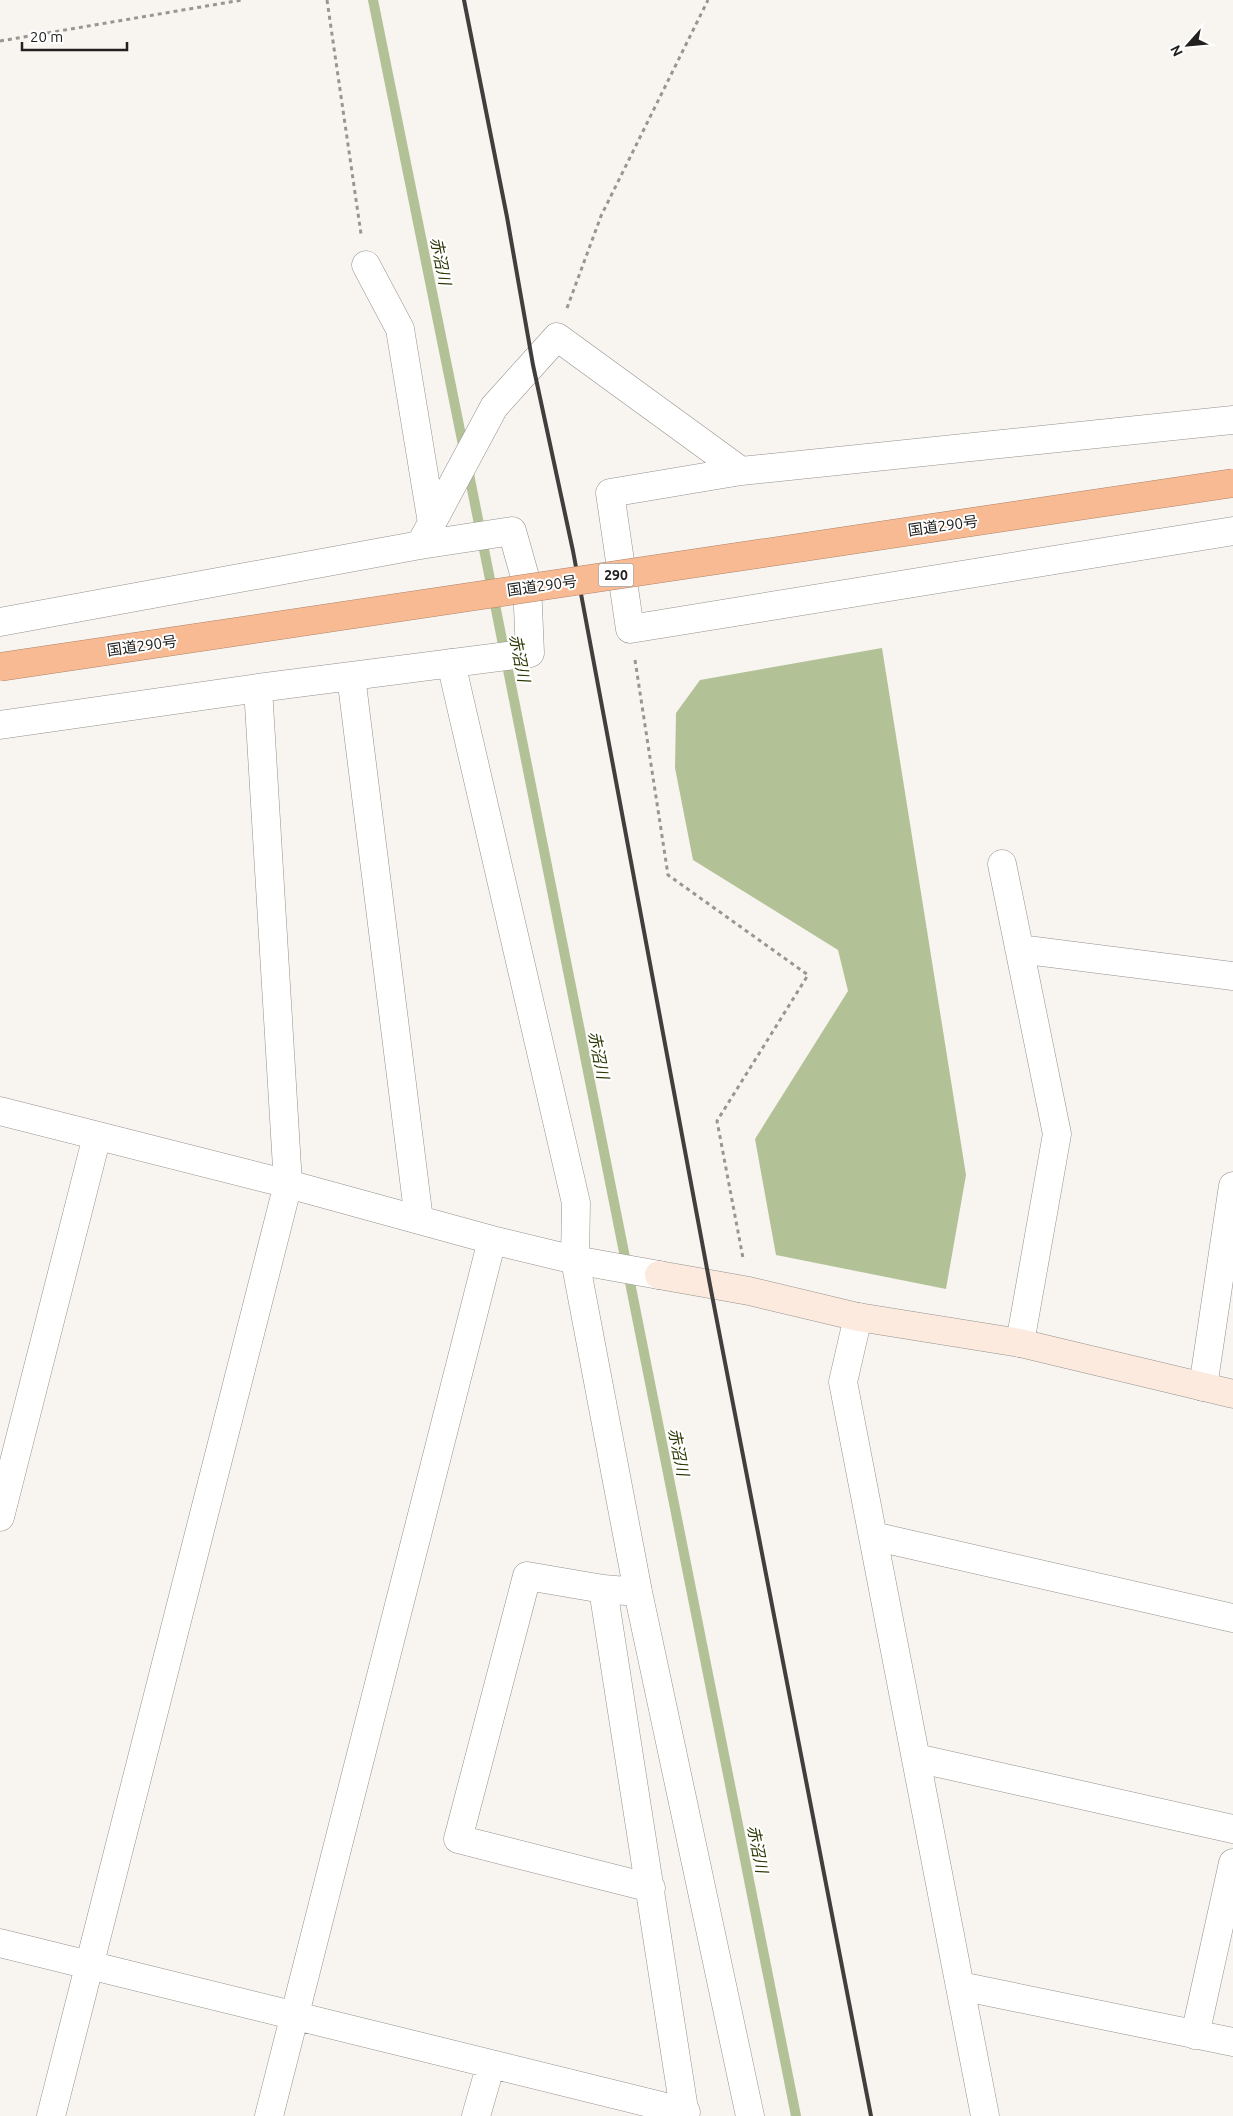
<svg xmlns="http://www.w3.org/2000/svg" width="1233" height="2116" viewBox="0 0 1233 2116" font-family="Ubuntu,'Noto Sans JP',sans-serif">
  <rect width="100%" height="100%" fill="#f8f5f1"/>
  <path fill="#b3c296" d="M 882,648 L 966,1175 L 946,1289 L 776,1255 L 755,1139 L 848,991 L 838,950 L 693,860 L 675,768 L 676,713 L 700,680 Z"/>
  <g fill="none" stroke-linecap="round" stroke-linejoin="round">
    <path stroke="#b3c296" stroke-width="10" d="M 373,0 L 464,450
      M 468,469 L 796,2116"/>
    <defs>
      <path id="street" d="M 366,265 L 400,329 L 432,523
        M 1233,420 L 741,471 L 610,493 L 630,629 L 1233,531
        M 420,545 L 494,407 L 557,337 L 741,471
        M 0,622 L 420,545 L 512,531 L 527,584 L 530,653 L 258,688 L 0,725
        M 451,663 L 576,1203 L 575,1260 L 638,1592 L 750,2116
        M 351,676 L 419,1220
        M 1002,864 L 1057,1134 L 1020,1343
        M 1019,949 L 1233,976
        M 0,1111 L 288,1184 L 492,1240 L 575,1260 L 659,1275
        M 858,1317 L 843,1382 L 985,2116
        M 1203,1387 L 1233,1186
        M 0,1517 L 97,1136
        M 873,1536 L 1233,1618
        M 603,1589 L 527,1576 L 458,1839 L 651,1888
        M 638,1592 L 603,1589 L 685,2116
        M 916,1758 L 1233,1829
        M 0,1943 L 686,2112
        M 960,1986 L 1233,2042
        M 1195,2035 L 1233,1863
        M 51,2116 L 288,1184 L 258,688
        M 269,2116 L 492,1240
        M 476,2116 L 491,2064"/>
      <path id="secondary" d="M 659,1275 L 749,1291 L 858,1317 L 1020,1343 L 1233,1394"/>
    </defs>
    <use href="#street" stroke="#94918d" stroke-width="29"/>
    <use href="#secondary" stroke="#94918d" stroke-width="29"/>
    <path stroke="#989593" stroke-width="3" stroke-dasharray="4 4" stroke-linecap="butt" d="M 327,0 L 361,234
      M 0,41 L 242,0
      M 567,308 L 601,216 L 708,0
      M 635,660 L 668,875 L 808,975 L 717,1121 L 743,1258"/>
    <use href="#street" stroke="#fff" stroke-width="28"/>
    <use href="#secondary" stroke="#fdeade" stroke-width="28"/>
    <path stroke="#403f3d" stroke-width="4" d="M 464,0 L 507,217 L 533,365 L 573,551 L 710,1285 L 871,2116"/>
    <defs>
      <path id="highway-bridge" d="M 0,667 L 1233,483"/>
    </defs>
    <use href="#highway-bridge" stroke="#ad846a" stroke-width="29" stroke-linecap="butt"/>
    <use href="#highway-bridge" stroke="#f8ba92" stroke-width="28"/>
  </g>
  <g text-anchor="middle" stroke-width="4" stroke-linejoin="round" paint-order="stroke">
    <rect fill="#fff" stroke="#646463" stroke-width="1" x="598.5" y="563.5" width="35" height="23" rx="4"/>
    <g font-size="14" font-weight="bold" fill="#222120">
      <text x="616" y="580">290</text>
    </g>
    <g font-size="15" fill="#222120" stroke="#fff">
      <text transform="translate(943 526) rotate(-8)" y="5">国道290号</text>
      <text transform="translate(542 586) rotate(-8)" y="5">国道290号</text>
      <text transform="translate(142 646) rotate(-8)" y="5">国道290号</text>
    </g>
    <g font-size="16" font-style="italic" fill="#2b3804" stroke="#fff">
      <text transform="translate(441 261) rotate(79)" y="6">赤沼川</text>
      <text transform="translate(520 658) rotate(79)" y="6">赤沼川</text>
      <text transform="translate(599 1055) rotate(79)" y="6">赤沼川</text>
      <text transform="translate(679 1452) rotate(79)" y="6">赤沼川</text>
      <text transform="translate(758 1849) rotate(79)" y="6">赤沼川</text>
    </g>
  </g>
  <g transform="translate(1188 45) rotate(243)" stroke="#ffffff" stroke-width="4" paint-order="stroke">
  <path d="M0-4L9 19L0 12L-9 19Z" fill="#222120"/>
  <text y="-8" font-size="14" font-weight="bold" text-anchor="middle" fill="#222120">N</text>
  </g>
  <path d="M22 42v8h105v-8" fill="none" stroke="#222120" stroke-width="2.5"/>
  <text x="30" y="42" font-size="15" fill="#222120" stroke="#ffffff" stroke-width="4" paint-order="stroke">20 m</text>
</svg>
